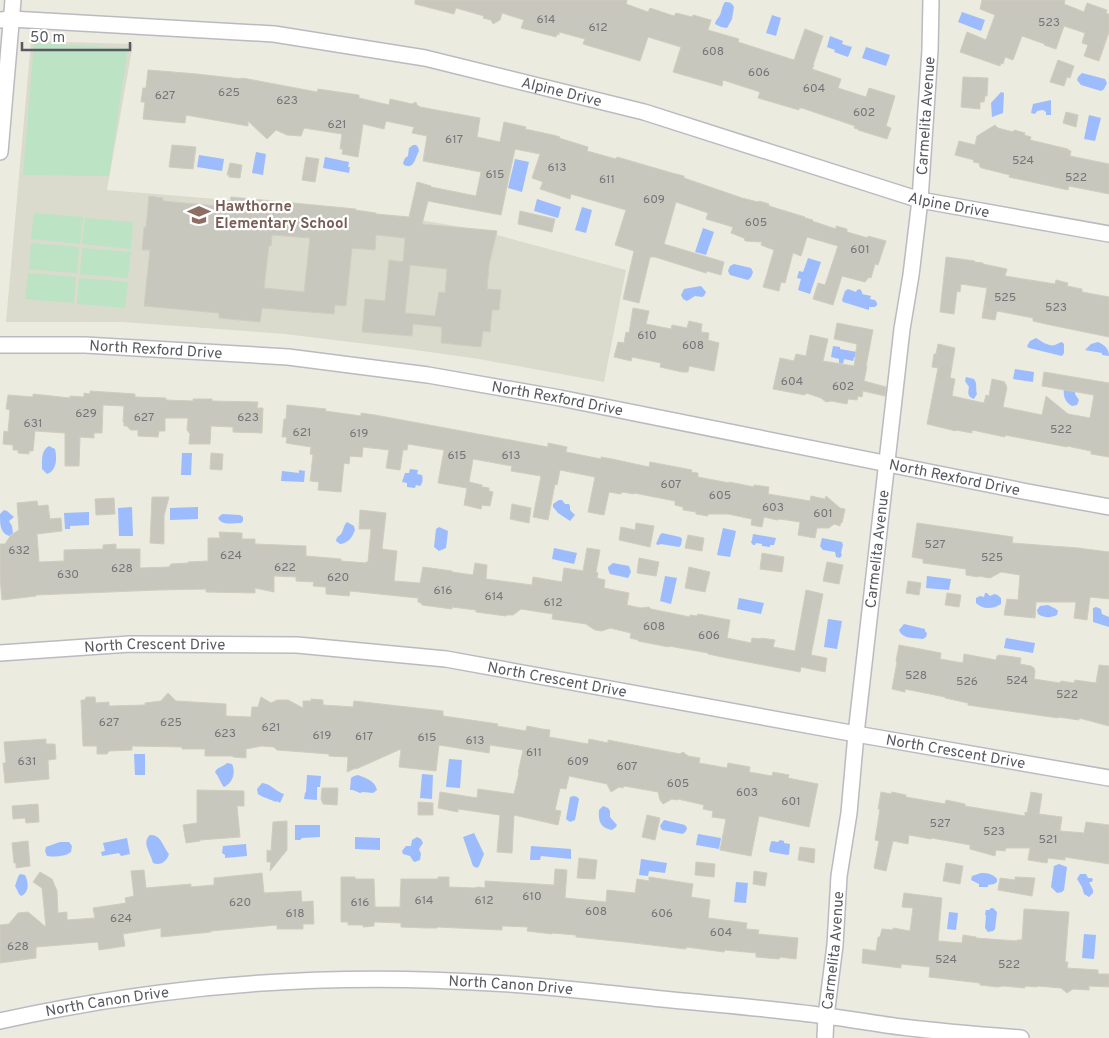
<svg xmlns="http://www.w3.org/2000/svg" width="1109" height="1038" viewBox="0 0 1109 1038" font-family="Overpass,sans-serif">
  <rect width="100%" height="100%" fill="#ebebdf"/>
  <path fill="#dbdbcd" d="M 31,41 L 133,44 L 107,190 L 338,209 L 426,221 L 479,230 L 626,270 L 604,382 L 479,359 L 408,349 L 285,334 L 122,322 L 6,322 Z"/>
  <path fill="#bbe3c4" d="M 34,43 L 128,48 L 109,176 L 23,175 Z
    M 34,213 L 83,217 L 80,244 L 31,239 Z
    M 85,218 L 133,222 L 131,249 L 82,244 Z
    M 31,243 L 79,247 L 77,273 L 29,269 Z
    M 82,248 L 131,252 L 128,278 L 80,274 Z
    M 28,273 L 76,277 L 74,303 L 25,299 Z
    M 79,278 L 128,282 L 125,308 L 77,304 Z"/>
  <path fill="#9cbcfe" d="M 725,2 C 730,2 732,3 734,7 L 732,19 L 727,28 L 721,27 L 715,24 C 716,19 718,19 720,15 C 722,10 722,6 725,2 Z
    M 962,12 L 985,20 L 981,31 L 958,22 Z
    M 772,15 L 781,18 L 776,36 L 766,33 Z
    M 830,36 L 843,41 L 842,44 L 852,47 L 848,57 L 834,52 L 835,50 L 827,47 Z
    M 866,47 L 890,55 L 886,66 L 862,58 Z
    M 1082,73 L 1105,79 L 1107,83 L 1104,89 L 1101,91 L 1081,85 L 1077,80 L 1078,77 Z
    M 1001,92 L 1004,93 L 1003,113 L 992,117 L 991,103 Z
    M 1051,100 L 1051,115 L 1046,115 L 1046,112 L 1043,110 L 1037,111 L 1035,114 L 1031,113 L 1033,104 Z
    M 1089,115 L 1101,118 L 1095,141 L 1084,139 Z
    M 413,145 L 416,145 L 418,147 L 419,151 C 415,158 414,170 404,165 L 403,163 L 405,158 L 408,156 L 409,148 Z
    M 256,152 L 266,154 L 263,175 L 252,173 Z
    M 199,155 L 224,159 L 222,171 L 197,167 Z
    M 325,157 L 349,162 L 348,167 L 350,167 L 349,173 L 323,168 Z
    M 515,159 L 529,162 L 522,192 L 508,188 Z
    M 537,199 L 561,207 L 558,218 L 534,211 Z
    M 582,207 L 592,210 L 586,233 L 575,230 Z
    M 703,228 L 714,232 L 706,255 L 695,252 Z
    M 808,258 L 821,262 L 810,294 L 798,290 L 801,279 L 797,278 L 799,271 L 803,272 Z
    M 734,264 L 751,268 L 753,272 L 751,277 L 748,280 L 730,275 L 728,271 L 730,266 Z
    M 701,286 L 706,292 L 704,296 L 702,297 L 695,296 L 687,301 L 683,299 L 681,295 L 684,289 Z
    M 848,289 L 856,292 L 857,290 L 860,289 L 862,292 L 862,294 L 871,296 L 870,299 L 875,300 L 877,303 L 877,305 L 875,307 L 869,307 L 869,310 L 843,302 L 842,300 L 845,291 Z
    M 1036,338 C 1041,341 1049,347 1055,345 C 1058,344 1060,342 1062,342 L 1064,344 L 1064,353 L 1062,356 L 1029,348 L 1027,346 L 1030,341 Z
    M 1098,342 C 1105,345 1109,349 1109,356 L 1102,355 L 1102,353 L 1085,350 L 1091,344 Z
    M 833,346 L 840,347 L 840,349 L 857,352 L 856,357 L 854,357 L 853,361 L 844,359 L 843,364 L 839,363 L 839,359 L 831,357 Z
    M 1015,369 L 1034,372 L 1033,382 L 1013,379 Z
    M 966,377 L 974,379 C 978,385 975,388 977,394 L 974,399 C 967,397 968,393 969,387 L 965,381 Z
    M 1064,388 L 1075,389 L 1075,394 L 1079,400 L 1077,405 L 1072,406 C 1065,402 1063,396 1064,388 Z
    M 49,446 L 55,449 C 57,458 57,471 47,474 L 42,469 C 42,461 41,450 49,446 Z
    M 182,453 L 192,453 L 191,475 L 181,475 Z
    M 410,469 L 418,470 L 417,474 L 422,475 C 423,478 423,483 420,486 L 416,485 L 415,488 L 407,487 L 407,483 L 402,482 L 405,473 L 409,473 Z
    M 299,470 L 305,471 L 304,482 L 281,481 L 282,471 L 299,473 Z
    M 559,500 L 562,500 L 565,504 L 569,504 L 570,506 L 570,510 L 575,515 L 570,521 L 558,513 L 553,507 L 553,504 Z
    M 132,507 L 133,536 L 119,536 L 118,508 Z
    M 198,507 L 198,519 L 170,520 L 170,508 Z
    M 4,510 L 7,511 L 14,517 L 9,521 L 12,526 L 13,533 L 9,536 C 0,533 0,524 0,514 Z
    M 89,512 L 89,525 L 70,526 L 70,529 L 65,529 L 64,513 Z
    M 222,514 L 240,515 L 243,517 L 243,521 L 241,523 C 233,523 222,526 218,518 Z
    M 347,522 L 354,526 L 355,530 C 352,538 348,543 340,544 L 336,541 C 337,536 338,537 341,534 C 344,530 343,526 347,522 Z
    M 439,527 L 448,531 L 446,548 L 439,551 L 434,547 L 436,529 Z
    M 723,528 L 736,531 L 730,557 L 717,555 Z
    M 662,533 L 680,537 L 682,539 L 681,545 L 679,547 L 661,544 L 658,545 L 656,544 L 660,535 Z
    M 753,534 L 776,538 L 774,545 L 770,545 L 770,547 L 762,546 L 762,544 L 756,543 L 755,545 L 753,545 L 751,542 L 752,540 Z
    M 822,538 L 842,542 L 843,545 L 841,553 L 842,555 L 840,558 L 836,557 L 835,552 L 823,550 L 820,546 Z
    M 554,548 L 577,553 L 574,564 L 552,559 Z
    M 613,563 L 629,566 L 631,572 L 628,578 L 610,574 L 608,569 L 608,567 Z
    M 665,576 L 677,578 L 671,604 L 660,601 Z
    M 927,576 L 951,579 L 949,590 L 926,588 Z
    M 985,593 L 987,593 L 990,596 C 995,593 997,594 1001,598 L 1001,604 C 993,609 983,610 976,603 L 976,598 L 980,596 L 984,597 Z
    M 739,598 L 764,603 L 761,614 L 737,609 Z
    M 1048,605 L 1056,609 L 1058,611 L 1057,615 C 1050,618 1044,618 1038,614 L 1037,610 L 1040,606 Z
    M 1096,607 L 1101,609 L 1102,614 L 1109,617 L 1109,627 L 1093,622 L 1093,608 Z
    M 828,619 L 842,621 L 837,649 L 824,647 Z
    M 904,624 L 925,629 L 925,631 L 927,633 L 926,637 L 923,639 C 914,638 902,639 899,630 Z
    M 1006,638 L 1035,643 L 1033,653 L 1004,648 Z
    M 134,754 L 145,754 L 145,775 L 135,775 Z
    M 449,759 L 462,760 L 460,788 L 446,787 Z
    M 227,763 L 232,764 C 236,772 233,783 224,787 C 221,784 219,777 215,772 C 217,767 223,767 227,763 Z
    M 422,774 L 433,775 L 432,799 L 420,798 Z
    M 307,775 L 321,776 L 320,787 L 317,787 L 317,800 L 304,799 L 305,793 L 306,792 Z
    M 358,775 C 366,778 375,781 377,790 L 373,793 L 363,792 L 360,793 L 353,790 L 350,790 L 351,778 L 354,776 Z
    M 262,783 C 272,784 276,792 284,794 L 280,803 L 277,801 L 276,802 L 261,796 L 258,794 L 257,789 Z
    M 574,796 L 577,797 L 579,799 L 575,820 L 570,822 L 566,819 L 570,797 Z
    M 603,806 L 608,808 L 610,811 L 610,817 L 617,825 L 616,827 L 612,830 C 601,828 598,822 599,810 Z
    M 664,820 L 685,825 L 687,828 L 686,831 L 683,834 L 662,830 L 660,826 Z
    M 295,825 L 320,825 L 320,837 L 302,838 L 300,840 L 295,840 Z
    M 474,833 L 484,854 L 479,866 L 477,868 L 473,866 L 463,837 Z
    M 698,834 L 721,838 L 719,849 L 696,845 Z
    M 150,835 C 161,834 163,847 169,854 C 167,861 161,866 153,863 C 151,853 141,843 150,835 Z
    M 355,837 L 380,838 L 380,850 L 355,849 Z
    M 417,837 L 421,839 L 423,843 L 419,849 L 421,854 L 420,860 L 415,862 L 413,861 L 410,856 L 403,854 L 402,851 L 406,846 L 411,846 L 412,840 Z
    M 127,838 L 130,854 L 121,856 L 119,853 L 102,856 L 101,852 L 105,851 L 103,843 Z
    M 780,840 L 784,841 L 784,843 L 790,844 L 789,854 L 788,855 L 770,852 L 769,850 L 771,842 L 772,841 L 778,842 Z
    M 60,842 L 69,842 L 72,846 L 71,852 C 64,857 55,857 47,856 L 45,851 L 46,847 Z
    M 246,844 L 247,856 L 225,858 L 225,855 L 222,853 L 223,846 Z
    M 531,846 L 571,849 L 571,859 L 541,856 L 540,860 L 530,860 Z
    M 641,859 L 667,863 L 665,873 L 649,871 L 648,876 L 639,875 Z
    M 1059,864 L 1067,867 L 1064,890 L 1062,892 L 1057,893 L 1051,887 L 1054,866 Z
    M 981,873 C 988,873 993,874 997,879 L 997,882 L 994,884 L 988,885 L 988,887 L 979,887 L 979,884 L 971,880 L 972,876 Z
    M 20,874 L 25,875 C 29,882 29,893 21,896 L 19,894 L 15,886 L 18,877 Z
    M 1080,874 L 1086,874 L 1088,878 L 1091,878 L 1093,879 L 1092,882 L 1089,882 L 1093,890 L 1093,893 L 1089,897 L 1084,894 L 1082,887 L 1077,879 Z
    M 736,882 L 748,883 L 746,903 L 734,902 Z
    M 991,908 L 993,908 L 997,912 L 995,929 L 993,931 L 988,932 L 985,928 L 986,916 L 985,914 L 986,910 L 989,910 Z
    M 949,912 L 958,913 L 956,930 L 947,929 Z
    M 1084,934 L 1096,935 L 1094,959 L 1082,958 Z"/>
  <path fill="#c8c7be" stroke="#cfcebd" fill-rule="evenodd" d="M 415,0 L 627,0 L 626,4 L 648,12 L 650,8 L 674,16 L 676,13 L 692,17 L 693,15 L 711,20 L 708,30 L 739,39 L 738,42 L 794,60 L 805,29 L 823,36 L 813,65 L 814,65 L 812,69 L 841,79 L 838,88 L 866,97 L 869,88 L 895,96 L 886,126 L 891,128 L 887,139 L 858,130 L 858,129 L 854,128 L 855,126 L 802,108 L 799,108 L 799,110 L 758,98 L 760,92 L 723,80 L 722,86 L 673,72 L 681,47 L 648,37 L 640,61 L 583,44 L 585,39 L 559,32 L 559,35 L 557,34 L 556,37 L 521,28 L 524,20 L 502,13 L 500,20 L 493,24 L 491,20 L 483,18 L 484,16 L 456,8 L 454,14 L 415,4 Z
    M 982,0 L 1065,0 L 1064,4 L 1084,12 L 1087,3 L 1107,10 L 1106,13 L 1109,14 L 1109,32 L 1099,61 L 1084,56 L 1088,45 L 1082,43 L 1085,33 L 1064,26 L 1056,49 L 1044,45 L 1045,44 L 1022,36 L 1013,60 L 1005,57 L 1003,64 L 1001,63 L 1000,66 L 960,52 L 967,32 L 986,40 L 995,15 L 980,9 Z
    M 1058,60 L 1074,66 L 1070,78 L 1067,77 L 1064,86 L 1050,82 Z
    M 148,70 L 197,74 L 241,79 L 241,78 L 248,79 L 317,92 L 318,89 L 359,95 L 359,98 L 389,105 L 390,99 L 412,104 L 416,102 L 417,105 L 420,107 L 480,118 L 477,137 L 500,142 L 504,122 L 526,127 L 525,129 L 553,135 L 560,137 L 559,138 L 588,147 L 587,151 L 616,159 L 617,157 L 672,173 L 684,176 L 684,178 L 742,198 L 758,202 L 759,201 L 769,204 L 769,206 L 805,217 L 805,218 L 813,220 L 812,221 L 836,229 L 836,226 L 847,229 L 847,232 L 868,238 L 868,236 L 886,241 L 878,265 L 875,264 L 871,278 L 869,277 L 865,282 L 842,276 L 833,305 L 813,299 L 818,283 L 825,285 L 838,246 L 807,237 L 801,256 L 793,253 L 785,283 L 781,282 L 779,291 L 763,287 L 774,250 L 761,245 L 762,242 L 745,241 L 744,238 L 731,233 L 733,227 L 706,219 L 708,213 L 676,202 L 664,244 L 724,262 L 721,275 L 707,271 L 706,273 L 655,257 L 650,257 L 639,303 L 623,299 L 634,251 L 615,245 L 626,210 L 571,194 L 570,199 L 540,189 L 543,182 L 532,178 L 540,154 L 515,149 L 501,215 L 428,201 L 422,224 L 497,231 L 489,265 L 487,289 L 501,290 L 499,310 L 492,310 L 490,332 L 483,331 L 481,347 L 441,343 L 442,327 L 413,324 L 412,336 L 362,332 L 365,299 L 385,301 L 389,260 L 403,262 L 405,238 L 376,235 L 375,250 L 352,248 L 346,306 L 335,305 L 334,314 L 262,308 L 260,322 L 219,318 L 219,313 L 144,306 L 150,250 L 142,250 L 144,227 L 146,227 L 149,196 L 163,198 L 163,201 L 229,207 L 231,197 L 356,209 L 355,210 L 376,213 L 376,214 L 409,217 L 417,182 L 431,186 L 431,187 L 476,196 L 481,172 L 423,161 L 427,136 L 412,133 L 414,127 L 386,121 L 384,129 L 363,124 L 358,157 L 342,154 L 343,149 L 340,149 L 342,134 L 304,128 L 301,136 L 287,135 L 276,130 L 267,139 L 248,121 L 248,126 L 186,115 L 185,123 L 143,119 L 145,102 L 141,102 L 143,88 L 146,88 ZM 272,235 L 310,238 L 304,292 L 264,288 L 269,245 L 271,246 ZM 410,265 L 447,269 L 445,293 L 439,292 L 435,316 L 405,313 Z
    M 963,77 L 988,78 L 987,96 L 985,96 L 984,102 L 980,102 L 980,109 L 961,107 Z
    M 1066,112 L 1078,115 L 1076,127 L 1063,123 Z
    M 995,125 L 998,128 L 1013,132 L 1014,130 L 1025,133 L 1024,135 L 1031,137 L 1030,140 L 1068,149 L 1068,150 L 1071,151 L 1070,156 L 1109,164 L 1109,194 L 1069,186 L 1068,190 L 1009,177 L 1010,175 L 982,168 L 980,167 L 979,163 L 973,162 L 974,160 L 955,155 L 959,141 L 975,145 L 977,136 Z
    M 172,145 L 196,147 L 193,169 L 169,167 Z
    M 306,157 L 319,159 L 315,182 L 302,180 Z
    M 230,163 L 242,165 L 240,178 L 229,177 L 229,175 L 227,175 Z
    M 520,211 L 555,219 L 552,232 L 518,224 Z
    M 946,257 L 975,261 L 974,262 L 983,263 L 983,264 L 1007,269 L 1005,276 L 1055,284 L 1056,280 L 1068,283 L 1067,286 L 1082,289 L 1082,292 L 1109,297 L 1109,337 L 1046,324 L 1033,321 L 1033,318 L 997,311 L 995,320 L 982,318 L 987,288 L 961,284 L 960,292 L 957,291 L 954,314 L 940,312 Z
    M 633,308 L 649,311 L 646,324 L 671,329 L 672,325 L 687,328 L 689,321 L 702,324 L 701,332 L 709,333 L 708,340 L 719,343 L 714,371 L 689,366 L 688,372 L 682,372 L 660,367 L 661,363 L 632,357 L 631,361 L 614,357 L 618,342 L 624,343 L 626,332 L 629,333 Z
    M 837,323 L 873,330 L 866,366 L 867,366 L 864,381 L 886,387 L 885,396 L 863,391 L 862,397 L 858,396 L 857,400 L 848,399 L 847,404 L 831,401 L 826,402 L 821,398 L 806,393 L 805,395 L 773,389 L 780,358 L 794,361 L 796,354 L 806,356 L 810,335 L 828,339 L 823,361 L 854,366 L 857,344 L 834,339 Z
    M 938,344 L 955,348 L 950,378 L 955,379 L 952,396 L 984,403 L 986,395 L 989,396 L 992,379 L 1005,382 L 1004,384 L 1006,384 L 1006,386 L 1007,387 L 1003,407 L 1042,415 L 1046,396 L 1068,414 L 1090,418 L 1094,395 L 1042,386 L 1044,372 L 1109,383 L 1109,457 L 1091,454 L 1091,451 L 1067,446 L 1067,447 L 1005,435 L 1005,437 L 972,430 L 972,433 L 956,430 L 956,431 L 927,424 L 938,368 L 932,367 L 934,354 L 936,354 Z
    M 90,391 L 135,394 L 135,397 L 166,398 L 166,400 L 193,401 L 193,399 L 212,399 L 212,401 L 258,402 L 257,408 L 263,408 L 262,433 L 233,432 L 233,427 L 211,426 L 210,444 L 189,444 L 190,434 L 187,430 L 188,418 L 165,418 L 165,431 L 159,431 L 158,437 L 138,436 L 138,430 L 130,430 L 130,428 L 128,428 L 128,426 L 124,426 L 124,422 L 123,422 L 124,406 L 103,405 L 102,433 L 94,433 L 94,438 L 80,437 L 79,466 L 65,466 L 65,433 L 35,431 L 33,451 L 29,451 L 29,454 L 18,453 L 18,450 L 13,450 L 13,445 L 3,444 L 4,431 L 8,432 L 10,410 L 6,409 L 8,395 L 33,397 L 33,394 L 70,398 L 70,396 L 84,397 L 84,393 L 90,394 Z
    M 287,405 L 326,409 L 325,411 L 361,416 L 361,413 L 375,415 L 548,447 L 548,443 L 567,447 L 566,452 L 601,459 L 601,457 L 612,459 L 649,467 L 650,462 L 692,470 L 691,472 L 698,473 L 698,477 L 729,483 L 729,482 L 754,487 L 754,485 L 769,487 L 768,494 L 810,501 L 811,496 L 825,499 L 826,496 L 840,508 L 845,509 L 842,523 L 841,522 L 840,526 L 834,524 L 829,528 L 817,528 L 815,538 L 798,535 L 800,522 L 780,519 L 777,520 L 764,517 L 762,527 L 751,525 L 752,519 L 728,514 L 708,514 L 708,516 L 696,514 L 696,512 L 683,510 L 683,507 L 675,505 L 675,501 L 634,493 L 634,494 L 622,492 L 621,494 L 609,492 L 604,515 L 588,512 L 595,477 L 560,470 L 557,485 L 555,484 L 548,520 L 533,517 L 541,476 L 511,471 L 512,466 L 473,459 L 469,482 L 482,485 L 482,487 L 489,488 L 489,491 L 493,492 L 490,506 L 482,505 L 481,509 L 464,505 L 467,488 L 438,483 L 444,450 L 408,444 L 407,450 L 403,450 L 400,470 L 386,468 L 389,450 L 363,447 L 362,457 L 350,456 L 349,464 L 344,463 L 341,492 L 318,490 L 319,482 L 310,481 L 313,455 L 310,454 L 311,447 L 286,443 L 287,437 L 282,437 L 284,419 L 286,419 Z
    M 211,453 L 223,454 L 222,470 L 210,469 Z
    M 152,497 L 169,497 L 164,516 L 164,544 L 150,543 Z
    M 114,498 L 115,514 L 96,515 L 95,499 Z
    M 37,501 L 38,506 L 48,505 L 50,519 L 61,518 L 62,531 L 37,534 L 39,562 L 64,561 L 64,550 L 103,549 L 103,545 L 116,544 L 116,549 L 140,549 L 140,568 L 169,567 L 171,564 L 188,563 L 188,562 L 208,561 L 208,538 L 220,538 L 219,532 L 242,533 L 242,539 L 255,539 L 255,544 L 306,546 L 306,556 L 341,559 L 341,561 L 366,563 L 366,562 L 368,562 L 371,529 L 359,529 L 360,510 L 386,513 L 382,549 L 397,551 L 394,581 L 420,583 L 423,567 L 452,571 L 452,572 L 473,575 L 475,563 L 487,565 L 486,579 L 532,585 L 533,577 L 562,582 L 564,568 L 583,571 L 587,548 L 600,550 L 596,572 L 598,573 L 597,578 L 605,580 L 604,588 L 629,593 L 627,605 L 641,608 L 649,607 L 651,609 L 690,617 L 690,615 L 697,616 L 698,614 L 730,620 L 727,638 L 751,643 L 752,638 L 761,639 L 761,638 L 775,640 L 773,647 L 795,651 L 806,590 L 823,594 L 811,655 L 827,658 L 825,672 L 801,667 L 800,672 L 727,658 L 708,654 L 708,653 L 669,646 L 669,647 L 638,641 L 638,640 L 630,638 L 631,633 L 610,628 L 602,631 L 595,630 L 586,624 L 552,619 L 553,614 L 521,609 L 513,615 L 506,615 L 506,616 L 476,612 L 476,610 L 452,607 L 452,609 L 422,605 L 421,603 L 418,602 L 418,598 L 350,591 L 349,596 L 326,594 L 326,587 L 313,586 L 314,582 L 296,581 L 296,577 L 274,576 L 274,592 L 255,588 L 255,593 L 206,592 L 206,589 L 158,590 L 36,595 L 36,596 L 2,600 L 0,578 L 0,544 L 5,544 L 11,535 L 19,530 L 17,503 Z
    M 512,504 L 531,508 L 529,523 L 510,519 Z
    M 636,523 L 654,526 L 650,547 L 619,540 L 621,527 L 635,530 Z
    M 917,523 L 1013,537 L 1012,543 L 1078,548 L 1109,552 L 1109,599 L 1090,597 L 1087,620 L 1074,618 L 1076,602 L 1036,602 L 1035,618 L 1004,615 L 1007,599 L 1018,600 L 1020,575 L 1001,572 L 990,578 L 978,576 L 978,577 L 966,575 L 966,569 L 923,563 L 923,559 L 912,557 Z
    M 688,535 L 704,538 L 702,551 L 685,548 Z
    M 762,553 L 784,557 L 782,572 L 760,569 Z
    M 639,558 L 659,562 L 656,576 L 637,573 Z
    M 827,562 L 843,565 L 839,584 L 823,581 Z
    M 689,567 L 710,572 L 705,592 L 685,588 Z
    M 908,581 L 921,583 L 919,595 L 906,593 Z
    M 947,593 L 961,595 L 959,607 L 945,605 Z
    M 899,645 L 941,653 L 940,659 L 963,663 L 964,654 L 996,660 L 997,656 L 999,655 L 1021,658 L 1020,664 L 1031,666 L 1034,668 L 1035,671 L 1034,679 L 1060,683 L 1061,681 L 1074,683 L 1075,680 L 1096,683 L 1099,665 L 1109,666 L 1109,726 L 1079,718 L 1079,720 L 1058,717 L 1058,718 L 981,707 L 968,705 L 968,703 L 945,698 L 945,697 L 905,689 L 905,692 L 892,689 L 897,662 L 896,661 Z
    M 168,693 L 176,701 L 226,704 L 226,716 L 251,717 L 252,707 L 258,707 L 261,697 L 271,703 L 277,700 L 288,700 L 303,708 L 303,701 L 311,701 L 311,699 L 323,700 L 323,705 L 353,707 L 354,701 L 443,711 L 443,716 L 498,724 L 497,726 L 526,731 L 527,726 L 542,729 L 550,730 L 549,737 L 588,744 L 589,739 L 608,743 L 608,740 L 680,754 L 683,752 L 688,756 L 700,758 L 699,763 L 727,768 L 728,763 L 750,767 L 749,772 L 772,776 L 773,772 L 789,775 L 788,778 L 818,784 L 809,827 L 759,816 L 751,856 L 720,850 L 726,819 L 712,817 L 713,811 L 703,809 L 704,805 L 678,799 L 678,800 L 672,799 L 663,804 L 660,800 L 658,792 L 624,786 L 623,788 L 619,787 L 611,792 L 607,784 L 569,776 L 566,789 L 560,788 L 555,810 L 561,811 L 558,825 L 514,815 L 512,853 L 497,852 L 500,815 L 458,809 L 458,812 L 438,808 L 440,792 L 477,798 L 478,789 L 514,794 L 519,773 L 518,773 L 523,750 L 490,745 L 489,753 L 439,745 L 436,771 L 399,767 L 401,749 L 356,769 L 356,768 L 347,772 L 348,757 L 329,756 L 329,754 L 277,750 L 274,747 L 262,746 L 246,749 L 246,758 L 233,757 L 233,756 L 205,756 L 205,749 L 182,749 L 182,747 L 132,746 L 132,750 L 109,751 L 107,754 L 97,754 L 97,746 L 83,746 L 81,700 L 85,700 L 86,697 L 95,697 L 96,703 L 109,702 L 109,706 L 145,705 L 145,703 L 161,701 Z
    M 46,739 L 46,744 L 55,744 L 56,759 L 48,760 L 49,779 L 5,783 L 3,763 L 6,763 L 4,742 Z
    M 322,788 L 338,788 L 337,805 L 323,804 L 321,799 Z
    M 197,790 L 244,791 L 244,806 L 237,806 L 240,837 L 200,840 L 200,841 L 186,843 L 183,825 L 197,823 Z
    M 881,792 L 891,794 L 892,792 L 906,795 L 906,797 L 945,804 L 946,800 L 965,804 L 965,806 L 1025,816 L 1025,812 L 1027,813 L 1031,792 L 1042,794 L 1039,814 L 1062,817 L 1060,831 L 1084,833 L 1086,822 L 1109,825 L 1109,864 L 1065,857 L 1065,860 L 1048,858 L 1047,863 L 1028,860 L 1030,848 L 1006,848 L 1005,851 L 996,850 L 995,856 L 970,849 L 970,845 L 932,838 L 931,839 L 909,835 L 908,844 L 893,841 L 886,871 L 874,868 L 879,841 L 875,840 L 880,809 L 878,809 Z
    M 418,802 L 433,803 L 433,815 L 418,815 Z
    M 38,804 L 39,822 L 26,823 L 25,818 L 13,819 L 12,806 Z
    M 647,815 L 660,818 L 655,840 L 642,837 Z
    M 287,821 L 287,850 L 270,871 L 271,862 L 267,862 L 267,850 L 271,851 L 273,822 Z
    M 28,841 L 30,866 L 16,868 L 16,863 L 14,863 L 12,843 Z
    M 800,847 L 815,849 L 814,863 L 798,860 Z
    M 579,858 L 597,860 L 595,879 L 577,878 Z
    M 696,862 L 715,864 L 714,877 L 695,875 Z
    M 946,863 L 963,866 L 960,884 L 943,881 Z
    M 555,869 L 567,870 L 565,898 L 606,902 L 607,890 L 635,893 L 637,879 L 649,881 L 649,877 L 693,884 L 691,897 L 710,900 L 708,918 L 747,923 L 746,929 L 759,930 L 758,934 L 798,938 L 796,959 L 780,957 L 779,959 L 756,957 L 756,953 L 725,950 L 724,952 L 686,947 L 686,949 L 625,942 L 576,937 L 576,935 L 552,933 L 552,934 L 527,931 L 528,927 L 502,926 L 502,930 L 437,927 L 437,928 L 426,928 L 401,927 L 401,923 L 374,922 L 374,926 L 363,927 L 363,925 L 348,925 L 348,922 L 341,922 L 341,877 L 355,877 L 355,879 L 374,879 L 375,907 L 400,907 L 401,879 L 438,879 L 438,877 L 449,877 L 449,887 L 474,888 L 478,887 L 485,888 L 485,881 L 554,885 Z
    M 144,870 L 146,888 L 191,884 L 191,887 L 214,885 L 214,878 L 262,873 L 264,893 L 301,891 L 302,902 L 313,901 L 314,924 L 303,924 L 303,929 L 277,929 L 277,925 L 211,931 L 211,932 L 161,937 L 161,928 L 123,934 L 125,946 L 99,950 L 98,942 L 36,947 L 36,958 L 0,963 L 0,925 L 9,924 L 18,913 L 28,912 L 46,927 L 42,888 L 33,882 L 40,872 L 52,879 L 57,891 L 58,913 L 67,912 L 67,920 L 95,918 L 93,908 L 126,903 L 125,898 L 134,896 L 131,871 Z
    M 754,871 L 767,873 L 765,886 L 753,884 Z
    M 1015,877 L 1035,878 L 1032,896 L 998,890 L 1000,878 L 1015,880 Z
    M 904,893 L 942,898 L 938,941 L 962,943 L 963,935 L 976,937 L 976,938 L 1017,941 L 1017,940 L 1022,940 L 1024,909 L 1069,912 L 1065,962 L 1068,962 L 1067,968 L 1098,970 L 1098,974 L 1109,974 L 1109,987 L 1089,986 L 1089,990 L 1073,989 L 1067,993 L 1061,988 L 1037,986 L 1037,987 L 1025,986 L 1025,988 L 1003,986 L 998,987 L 980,985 L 980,983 L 929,977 L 930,967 L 901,964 L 901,968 L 862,963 L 863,949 L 876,951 L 878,937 L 880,937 L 882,929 L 893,930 L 893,928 L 910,931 L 913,908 L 902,907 Z"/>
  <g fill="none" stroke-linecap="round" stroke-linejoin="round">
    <defs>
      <g id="street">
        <path id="s1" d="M 0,20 L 11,19 L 274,34 L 425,58 L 644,112 L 920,200 L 1109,234"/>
        <path d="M 0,152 L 13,0"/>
        <path id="s2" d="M 0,345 L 85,345 L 288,357 L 428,375 L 560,398 L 1028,492 L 1109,507"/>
        <path id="s3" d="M 0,653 L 130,644 L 297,645 L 446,659 L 856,734 L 1109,778"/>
        <path id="s4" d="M 0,1021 C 161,985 327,972 492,983 C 552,986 612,994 672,1000 C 723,1005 775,1009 826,1016 C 851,1019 877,1024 902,1027 C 942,1032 981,1035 1021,1038"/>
        <path id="s5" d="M 825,1038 L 826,1016 L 835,945 L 839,876 L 849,813 L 856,734 L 902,329 L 911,275 L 920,200 L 930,50 L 931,0"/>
      </g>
    </defs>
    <use href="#street" stroke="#babac1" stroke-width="18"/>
    <use href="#street" stroke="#fff" stroke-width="15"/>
  </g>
  <defs>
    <symbol id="school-bare" viewBox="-9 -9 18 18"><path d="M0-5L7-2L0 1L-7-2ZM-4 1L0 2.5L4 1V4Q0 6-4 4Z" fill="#8d6e63" stroke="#fff" stroke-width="2.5" paint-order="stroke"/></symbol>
  </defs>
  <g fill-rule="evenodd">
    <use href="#school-bare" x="183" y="199" width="32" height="32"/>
  </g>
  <g text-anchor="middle" stroke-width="4.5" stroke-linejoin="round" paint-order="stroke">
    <g font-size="12" fill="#747578">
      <text x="546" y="23">614</text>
      <text x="1049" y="26">523</text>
      <text x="598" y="31">612</text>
      <text x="713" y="55">608</text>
      <text x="759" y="76">606</text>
      <text x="814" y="92">604</text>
      <text x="229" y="96">625</text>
      <text x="165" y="99">627</text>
      <text x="287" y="104">623</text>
      <text x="864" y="116">602</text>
      <text x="337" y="128">621</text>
      <text x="454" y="143">617</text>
      <text x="1023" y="164">524</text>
      <text x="557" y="171">613</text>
      <text x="495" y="178">615</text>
      <text x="1076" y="181">522</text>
      <text x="607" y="183">611</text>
      <text x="654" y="203">609</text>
      <text x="756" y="226">605</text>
      <text x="860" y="253">601</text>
      <text x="1005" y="301">525</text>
      <text x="1056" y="311">523</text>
      <text x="647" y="339">610</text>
      <text x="693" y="349">608</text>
      <text x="792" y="385">604</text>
      <text x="843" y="390">602</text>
      <text x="86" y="417">629</text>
      <text x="144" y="421">627</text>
      <text x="248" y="421">623</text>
      <text x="33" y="427">631</text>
      <text x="1061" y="433">522</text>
      <text x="302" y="436">621</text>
      <text x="359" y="437">619</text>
      <text x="457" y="459">615</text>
      <text x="511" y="459">613</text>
      <text x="671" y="488">607</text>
      <text x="720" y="499">605</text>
      <text x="773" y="511">603</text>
      <text x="823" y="517">601</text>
      <text x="935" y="548">527</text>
      <text x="19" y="554">632</text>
      <text x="231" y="559">624</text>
      <text x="992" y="561">525</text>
      <text x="285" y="571">622</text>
      <text x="122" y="572">628</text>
      <text x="68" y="578">630</text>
      <text x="338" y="581">620</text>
      <text x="443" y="594">616</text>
      <text x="494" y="600">614</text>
      <text x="553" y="606">612</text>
      <text x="654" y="630">608</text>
      <text x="709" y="639">606</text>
      <text x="916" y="679">528</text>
      <text x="1017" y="684">524</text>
      <text x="967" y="685">526</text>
      <text x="1067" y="698">522</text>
      <text x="109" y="726">627</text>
      <text x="171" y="726">625</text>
      <text x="271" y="731">621</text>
      <text x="225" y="737">623</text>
      <text x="322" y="739">619</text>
      <text x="364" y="740">617</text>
      <text x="427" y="741">615</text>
      <text x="475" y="744">613</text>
      <text x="534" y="756">611</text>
      <text x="27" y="765">631</text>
      <text x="578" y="765">609</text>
      <text x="627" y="770">607</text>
      <text x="678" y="787">605</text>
      <text x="747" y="796">603</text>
      <text x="791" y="805">601</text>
      <text x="940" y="827">527</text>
      <text x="994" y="835">523</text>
      <text x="1048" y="843">521</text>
      <text x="532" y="900">610</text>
      <text x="424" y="904">614</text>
      <text x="484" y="904">612</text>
      <text x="240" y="906">620</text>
      <text x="360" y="906">616</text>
      <text x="596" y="915">608</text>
      <text x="295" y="917">618</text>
      <text x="662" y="917">606</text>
      <text x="121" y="922">624</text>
      <text x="721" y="936">604</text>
      <text x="18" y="950">628</text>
      <text x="946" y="963">524</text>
      <text x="1009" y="968">522</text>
    </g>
    <g font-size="15" fill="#585a60" stroke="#fff">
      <text dy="5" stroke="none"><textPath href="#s1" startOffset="568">Alpine Drive</textPath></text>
      <text dy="5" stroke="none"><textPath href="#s5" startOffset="928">Carmelita Avenue</textPath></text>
      <text dy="5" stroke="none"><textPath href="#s1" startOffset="972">Alpine Drive</textPath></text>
      <text dy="5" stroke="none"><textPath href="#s2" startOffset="156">North Rexford Drive</textPath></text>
      <text dy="5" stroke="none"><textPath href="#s2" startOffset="561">North Rexford Drive</textPath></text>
      <text dy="5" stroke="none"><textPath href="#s2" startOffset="966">North Rexford Drive</textPath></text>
      <text dy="5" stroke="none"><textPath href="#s5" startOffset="492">Carmelita Avenue</textPath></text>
      <text dy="5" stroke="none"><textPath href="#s3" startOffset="155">North Crescent Drive</textPath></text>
      <text dy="5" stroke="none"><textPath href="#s3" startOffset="560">North Crescent Drive</textPath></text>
      <text dy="5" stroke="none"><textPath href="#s3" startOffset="965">North Crescent Drive</textPath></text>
      <text dy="5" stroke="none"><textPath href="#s5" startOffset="88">Carmelita Avenue</textPath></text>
      <text dy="5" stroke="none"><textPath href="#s4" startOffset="514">North Canon Drive</textPath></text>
      <text dy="5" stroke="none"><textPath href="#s4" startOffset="109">North Canon Drive</textPath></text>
    </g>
    <g font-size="15" font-weight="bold" fill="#785e54" stroke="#fff" text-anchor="start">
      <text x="215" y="211">Hawthorne<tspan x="215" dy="17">Elementary School</tspan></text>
    </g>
  </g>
  <path d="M22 42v8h108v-8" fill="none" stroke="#585a60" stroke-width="2.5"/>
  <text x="30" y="42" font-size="15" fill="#585a60" stroke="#ffffff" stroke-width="4" paint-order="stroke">50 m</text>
</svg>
